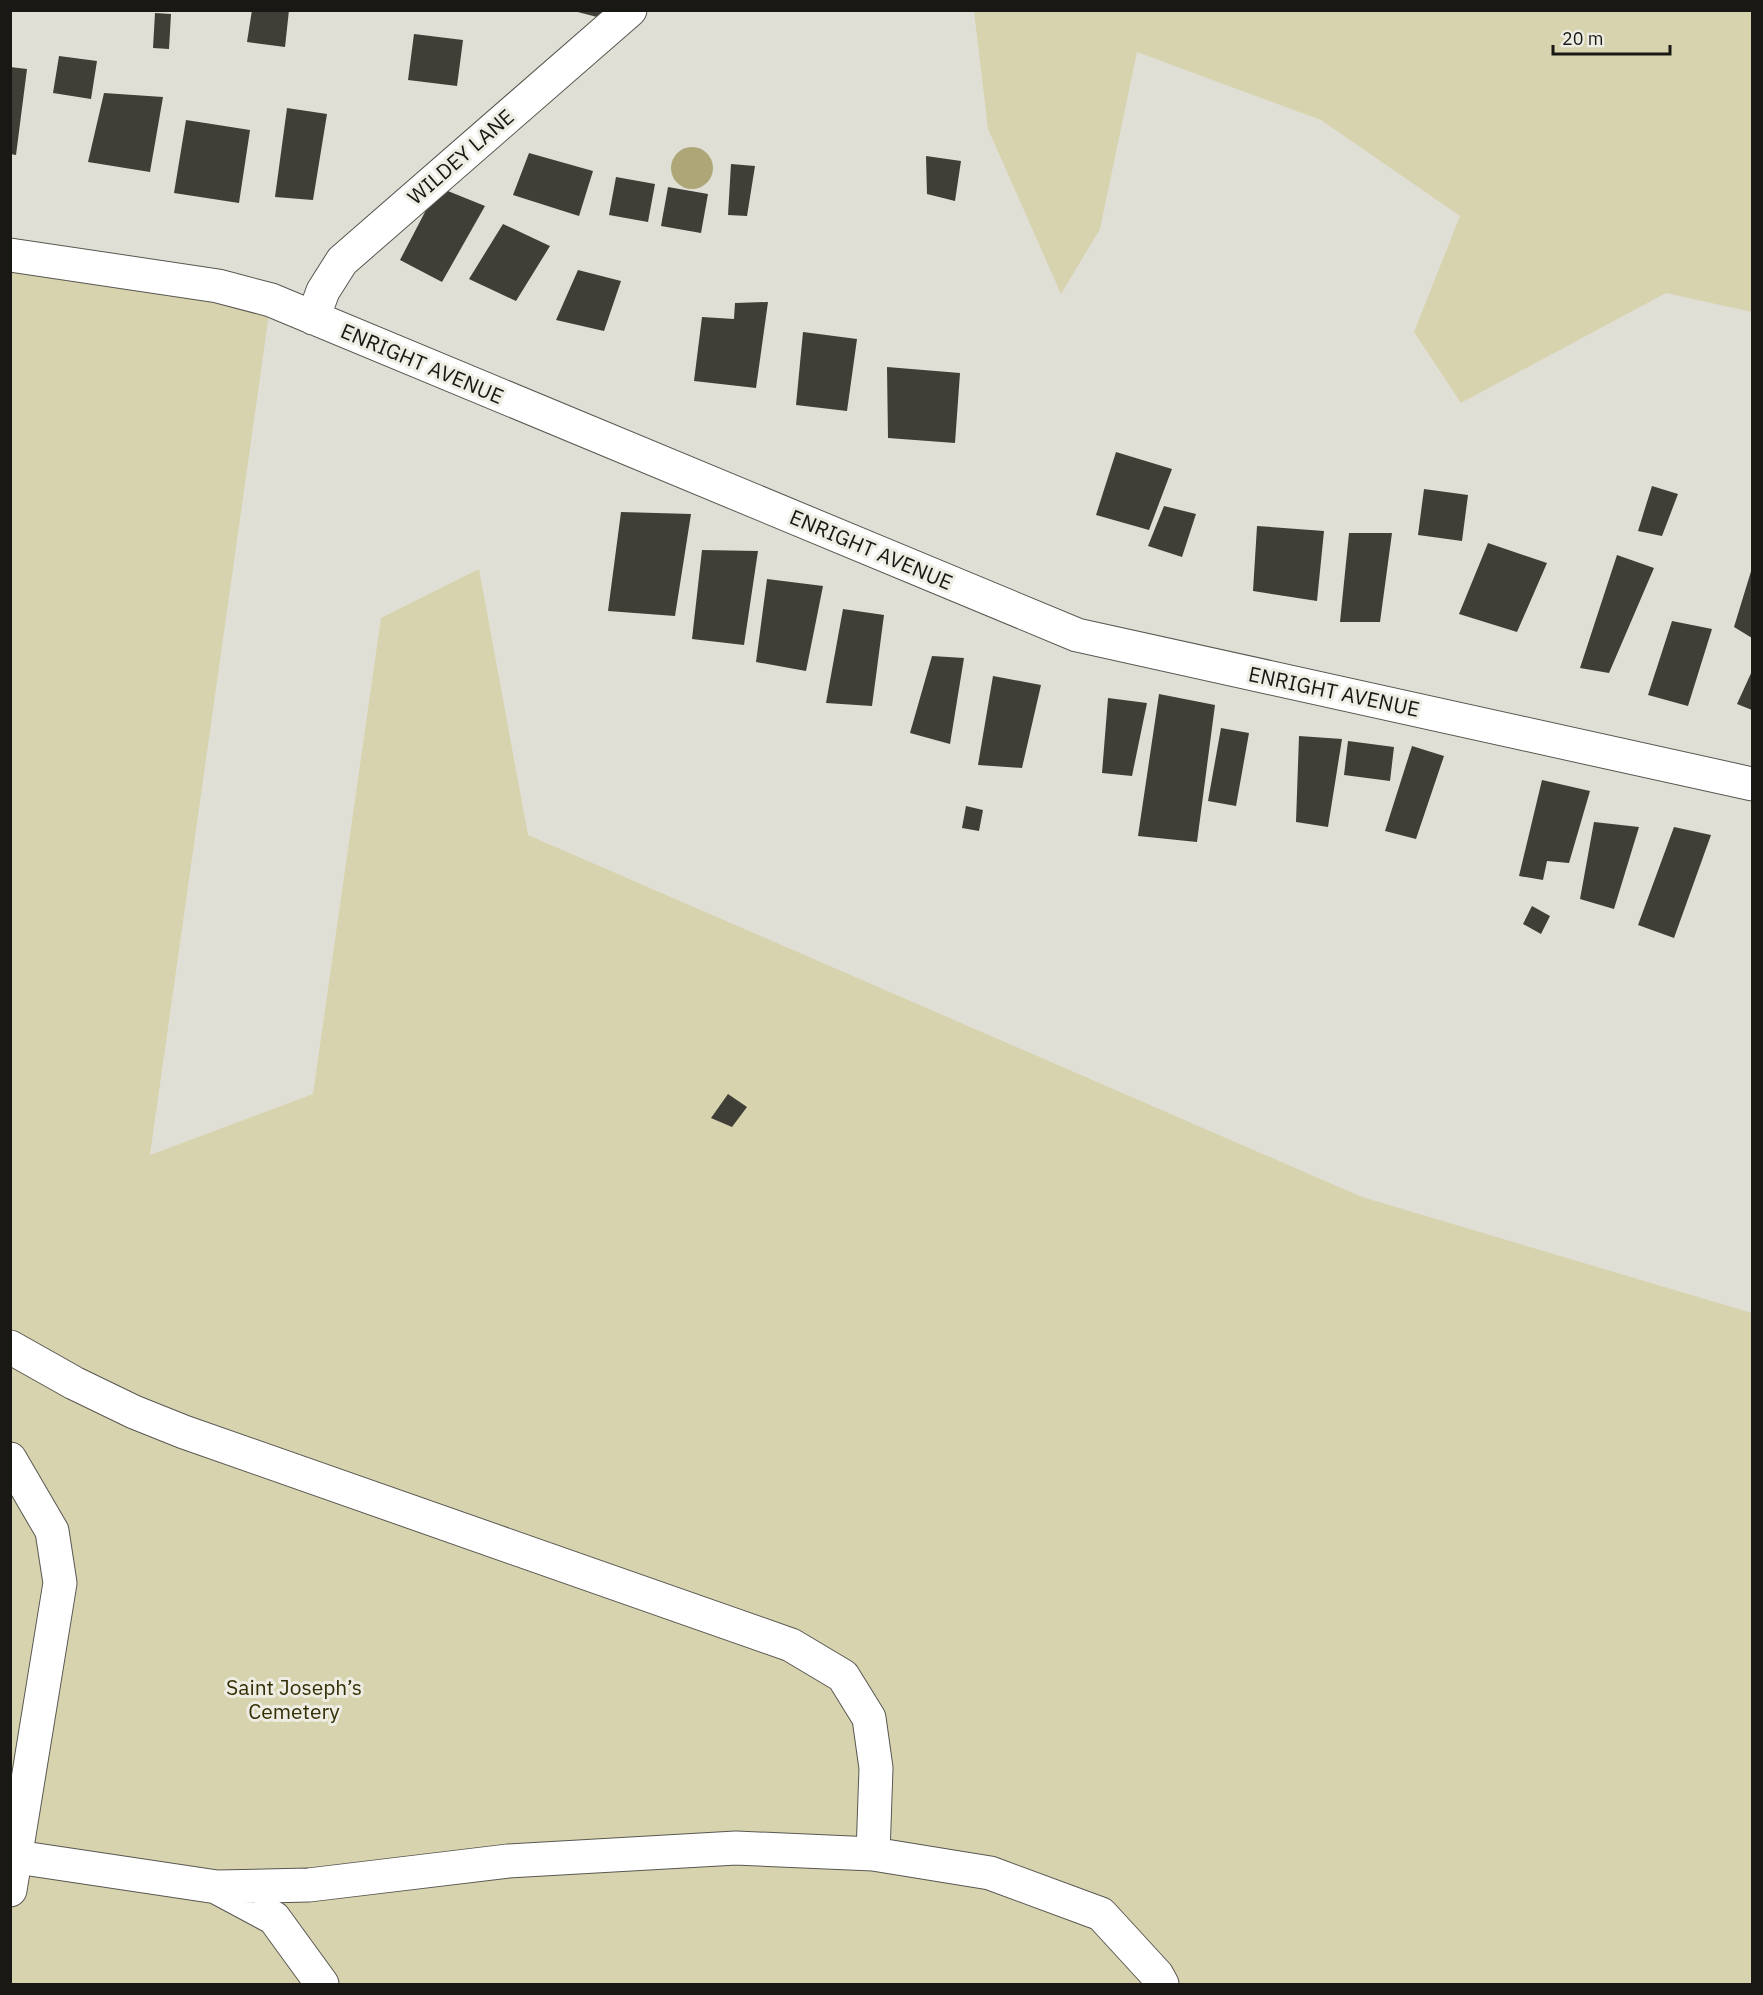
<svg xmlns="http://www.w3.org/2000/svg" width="1763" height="1995" viewBox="0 0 1763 1995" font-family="'IBM Plex Sans',sans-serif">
  <rect width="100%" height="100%" fill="#e0dfd6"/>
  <path fill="#d8d3af" d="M 974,11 L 1752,11 L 1752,312 L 1666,293 L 1461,403 L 1414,332 L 1460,216 L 1321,120 L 1137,52 L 1100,229 L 1061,294 L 988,129 Z
    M 10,255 L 271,300 L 150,1155 L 313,1094 L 381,618 L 479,569 L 528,835 L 1362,1197 L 1752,1313 L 1752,1984 L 11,1984 Z"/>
  <path fill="#ada676" d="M671 168a21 21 0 1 1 42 0a21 21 0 1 1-42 0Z"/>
  <path fill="#3f3e37" d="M 252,10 L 289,10 L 285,47 L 247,42 Z
    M 570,10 L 603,10 L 601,18 Z
    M 155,13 L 171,14 L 169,49 L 153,48 Z
    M 414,34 L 463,40 L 457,86 L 408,80 Z
    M 59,56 L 97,61 L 91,99 L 53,93 Z
    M 10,67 L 27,69 L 16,155 L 10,154 Z
    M 104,93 L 163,97 L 150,172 L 88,162 Z
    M 287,108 L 327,114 L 313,200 L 275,197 Z
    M 186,120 L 250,130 L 239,203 L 174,193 Z
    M 529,153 L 593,171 L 579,216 L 513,195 Z
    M 926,156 L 961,161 L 955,201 L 927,194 Z
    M 731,164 L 755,166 L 747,216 L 728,215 Z
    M 616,177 L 655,184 L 648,222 L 609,215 Z
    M 438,187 L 485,206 L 442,282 L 400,260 Z
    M 668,187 L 708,194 L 701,233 L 661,226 Z
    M 503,224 L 550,246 L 516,301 L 469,279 Z
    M 578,270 L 621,281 L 604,331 L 556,320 Z
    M 768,302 L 756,388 L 694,381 L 702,317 L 734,319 L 735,303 Z
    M 803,332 L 857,339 L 847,411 L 796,405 Z
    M 887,367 L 960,373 L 955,443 L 888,438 Z
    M 1116,452 L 1172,469 L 1149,530 L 1096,515 Z
    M 1652,486 L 1678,494 L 1662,536 L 1638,531 Z
    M 1424,489 L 1468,495 L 1462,541 L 1418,535 Z
    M 1164,506 L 1196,514 L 1182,557 L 1148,546 Z
    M 621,512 L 691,514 L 675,616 L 608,611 Z
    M 1257,526 L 1324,531 L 1317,601 L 1253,591 Z
    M 1349,533 L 1392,533 L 1380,622 L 1340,622 Z
    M 1488,543 L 1547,563 L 1517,632 L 1459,614 Z
    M 702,550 L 758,551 L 744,645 L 692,639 Z
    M 1617,555 L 1654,568 L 1609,673 L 1580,668 Z
    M 1752,568 L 1752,638 L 1734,627 Z
    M 767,579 L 823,586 L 806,671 L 756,662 Z
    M 843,609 L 884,615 L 872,706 L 826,703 Z
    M 1672,621 L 1712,629 L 1688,706 L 1648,695 Z
    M 932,656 L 964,658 L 950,744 L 910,733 Z
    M 1752,671 L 1752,710 L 1737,704 Z
    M 993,676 L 1041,685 L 1022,768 L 978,765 Z
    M 1159,694 L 1215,705 L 1197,842 L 1138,836 Z
    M 1108,698 L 1147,703 L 1132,776 L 1102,773 Z
    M 1221,728 L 1249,733 L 1236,806 L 1208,801 Z
    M 1299,736 L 1342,739 L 1328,827 L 1296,822 Z
    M 1348,741 L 1394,747 L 1390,781 L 1344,775 Z
    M 1412,746 L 1444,756 L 1416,839 L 1385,831 Z
    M 1542,780 L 1590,791 L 1569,863 L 1547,861 L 1543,880 L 1519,876 Z
    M 966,806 L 983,810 L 979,831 L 962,828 Z
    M 1594,822 L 1639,827 L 1614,909 L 1580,899 Z
    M 1674,827 L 1711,835 L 1674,938 L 1638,925 Z
    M 1532,906 L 1550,916 L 1541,934 L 1523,924 Z
    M 728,1094 L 747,1107 L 732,1127 L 711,1118 Z"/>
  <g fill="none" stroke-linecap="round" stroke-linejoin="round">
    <defs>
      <path id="minor" d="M 10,255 L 218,286 L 271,300 L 1077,635 L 1752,784
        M 313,318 L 323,291 L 342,261 L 630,10
        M 10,1347 L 74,1383 L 134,1412 L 184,1432 L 791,1645 L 843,1676 L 869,1718 L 876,1768 L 873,1854
        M 10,1459 L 52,1531 L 60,1583 L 10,1890
        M 10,1856 L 217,1887 L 309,1885 L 508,1861 L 736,1848 L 873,1854 L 990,1873 L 1101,1914 L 1157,1975 L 1162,1984
        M 218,1888 L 274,1918 L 322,1984"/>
    </defs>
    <use href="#minor" stroke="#585750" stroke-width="35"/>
    <use href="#minor" stroke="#fff" stroke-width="33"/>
  </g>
  <g text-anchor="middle" stroke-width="6" stroke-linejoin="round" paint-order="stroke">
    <g font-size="21" fill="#191815" stroke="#eeede4">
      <text transform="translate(461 157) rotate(-41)" y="7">WILDEY LANE</text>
      <text transform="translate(422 364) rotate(23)" y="7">ENRIGHT AVENUE</text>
      <text transform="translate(871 550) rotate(23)" y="7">ENRIGHT AVENUE</text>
      <text transform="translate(1334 692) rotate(12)" y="7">ENRIGHT AVENUE</text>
    </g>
    <g font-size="21" fill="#352f05" stroke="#eeede4">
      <text x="294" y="1695">Saint Joseph’s<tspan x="294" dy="24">Cemetery</tspan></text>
    </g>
  </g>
  <rect width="1763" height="1995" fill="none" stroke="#191815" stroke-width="24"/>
  <path d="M1553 45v9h117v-9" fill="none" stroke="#191815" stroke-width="3"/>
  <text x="1562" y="45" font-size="18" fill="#191815" stroke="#eeede4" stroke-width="4.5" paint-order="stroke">20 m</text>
</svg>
